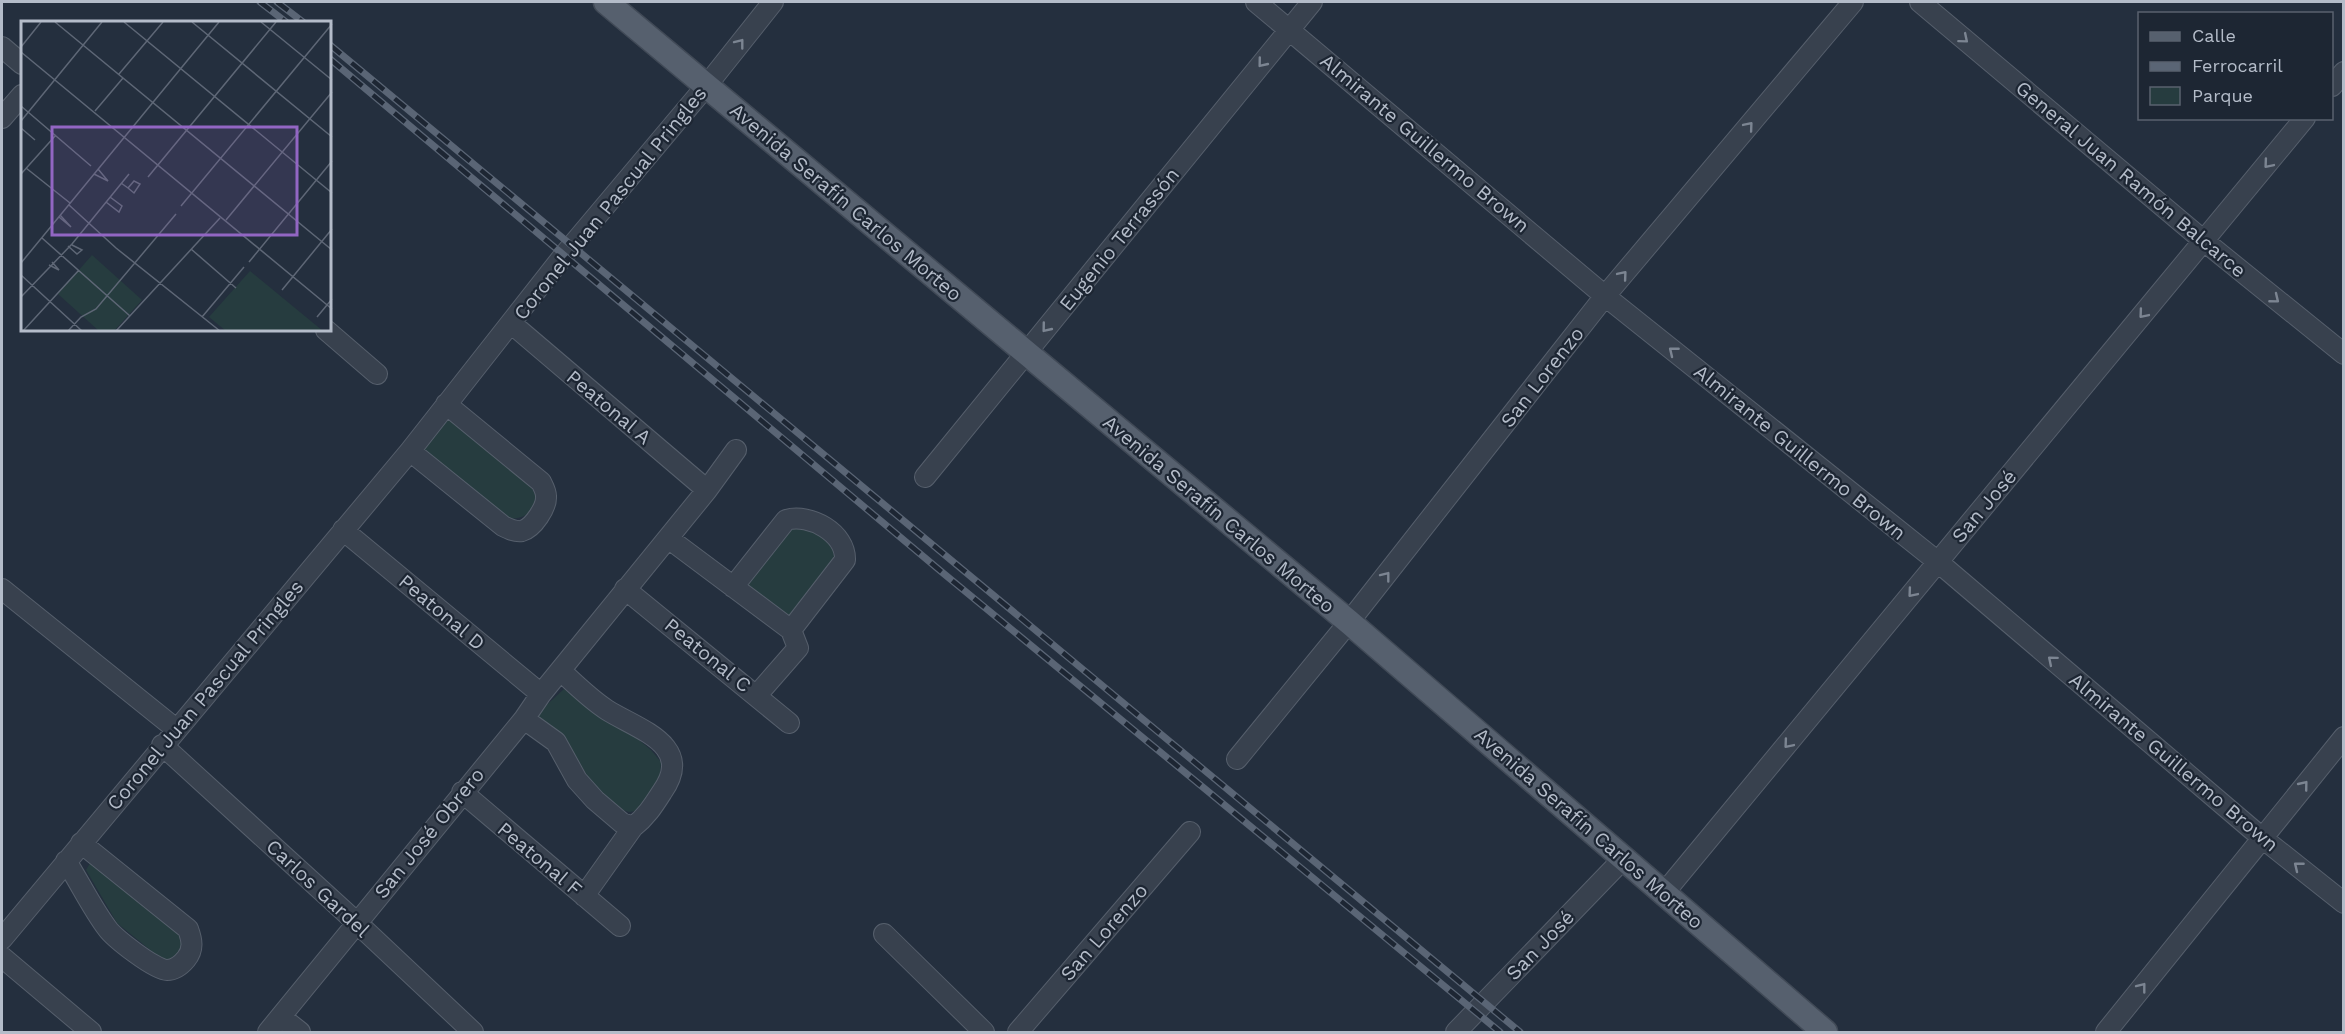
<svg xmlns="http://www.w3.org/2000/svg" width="2345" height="1034" viewBox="0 0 2345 1034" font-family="'Work Sans',sans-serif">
  <rect width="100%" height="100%" fill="#242f3e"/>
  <path fill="#263c3f" d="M 449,418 L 531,486 L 538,501 C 531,515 522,519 507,519 L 421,452 Z
    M 805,525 C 820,534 836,540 834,561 L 790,618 L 747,586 L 787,530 Z
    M 564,689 L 600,718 L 621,725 L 651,750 L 661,762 L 659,785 L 636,811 L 629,812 L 620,809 L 591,781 L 561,736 L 538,718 L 539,712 Z
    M 90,863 L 183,932 L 185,953 L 165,962 L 117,923 L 86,870 Z"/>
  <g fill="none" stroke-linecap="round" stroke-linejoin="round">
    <defs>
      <path id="minor" d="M 1256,2 L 1605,296 L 1938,562 L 2261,837 L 2344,903
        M 1920,2 L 2204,241 L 2344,354
        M 2,47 L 22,64
        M 2332,86 L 2344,72
        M 2,118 L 22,95
        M 512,324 L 707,490
        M 326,330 L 377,374
        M 410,451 L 503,526 C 509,529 515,532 522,531 C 533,528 547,507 546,496 C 546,491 543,486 541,482 L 446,404
        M 925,477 L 1312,2
        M 343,530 L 541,694
        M 668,538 L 791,630 L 845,560 C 846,533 810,513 786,520 L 733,587
        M 2,589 L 176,729
        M 625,589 L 789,723
        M 757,695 L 798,648 L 791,630
        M 524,719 L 556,742 L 577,780 L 595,800 L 622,823 L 633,827 C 646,817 653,806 662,792 C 695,745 639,730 607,710 C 590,699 575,684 561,671
        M 162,745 L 356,922 L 473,1032
        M 1237,759 L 1349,622 L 1605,296 L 1853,2
        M 462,792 L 620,926
        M 66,861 C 80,883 92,908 107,928 C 114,938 155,970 167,970 C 175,970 181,965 186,959 C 194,949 192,940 188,929 L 81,843
        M 1664,893 L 2305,118
        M 584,896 L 633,827
        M 884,934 L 984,1032
        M 2,939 L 410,451 L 564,255 L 707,85 L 773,2
        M 2,957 L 91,1032
        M 281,1017 L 300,1032
        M 268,1032 L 524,719 L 541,694 L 707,490 L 736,450
        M 1018,1032 L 1190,832
        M 1456,1032 L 1624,858
        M 2106,1032 L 2344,737"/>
      <path id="major" d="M 606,2 L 1349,622 L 1825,1032"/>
    </defs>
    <use href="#minor" stroke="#565f6c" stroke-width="22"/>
    <use href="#major" stroke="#414a57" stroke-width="27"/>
    <use href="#minor" stroke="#38414e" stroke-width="20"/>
    <use href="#major" stroke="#56606e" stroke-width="24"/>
    <defs>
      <path id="rail" d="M 260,2 L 286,22
        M 277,2 L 303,22
        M 330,45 L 1520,1032
        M 330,59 L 943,573 L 1500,1032"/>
    </defs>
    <use href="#rail" stroke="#5a6575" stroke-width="7"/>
    <use href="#rail" stroke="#1d2633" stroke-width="4.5" stroke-dasharray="14" stroke-linecap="butt"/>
  </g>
  <defs><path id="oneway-chevron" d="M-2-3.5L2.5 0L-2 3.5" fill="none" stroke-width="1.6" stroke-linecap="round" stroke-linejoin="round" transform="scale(1.5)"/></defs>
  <g stroke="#7c8592">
    <use href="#oneway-chevron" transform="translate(1964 39) rotate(40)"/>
    <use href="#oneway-chevron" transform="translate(740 43) rotate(-52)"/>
    <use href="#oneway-chevron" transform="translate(1262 63) rotate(129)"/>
    <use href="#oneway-chevron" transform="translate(1749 126) rotate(-50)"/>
    <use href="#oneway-chevron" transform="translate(2268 164) rotate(130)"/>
    <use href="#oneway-chevron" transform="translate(1623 275) rotate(-50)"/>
    <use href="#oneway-chevron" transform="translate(2275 299) rotate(39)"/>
    <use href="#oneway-chevron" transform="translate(2143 314) rotate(130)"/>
    <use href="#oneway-chevron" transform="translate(1046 328) rotate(129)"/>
    <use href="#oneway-chevron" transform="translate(1673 351) rotate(-141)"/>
    <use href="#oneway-chevron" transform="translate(1386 576) rotate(-52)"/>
    <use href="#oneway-chevron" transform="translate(1912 593) rotate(130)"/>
    <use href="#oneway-chevron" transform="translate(2052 660) rotate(-140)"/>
    <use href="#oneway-chevron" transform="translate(1788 744) rotate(130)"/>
    <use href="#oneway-chevron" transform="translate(2304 785) rotate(-51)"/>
    <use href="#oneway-chevron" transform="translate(2298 866) rotate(-141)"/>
    <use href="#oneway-chevron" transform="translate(2142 987) rotate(-52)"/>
  </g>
  <g text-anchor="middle" stroke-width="4.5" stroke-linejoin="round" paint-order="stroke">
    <g font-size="20" fill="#b4bcc9" stroke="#1d2633">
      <text transform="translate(1425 143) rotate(40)" y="7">Almirante Guillermo Brown</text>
      <text transform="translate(2131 179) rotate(40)" y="7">General Juan Ramón Balcarce</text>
      <text transform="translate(846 202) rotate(40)" y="7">Avenida Serafín Carlos Morteo</text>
      <text transform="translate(610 203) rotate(-51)" y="7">Coronel Juan Pascual Pringles</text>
      <text transform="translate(1119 239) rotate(-51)" y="7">Eugenio Terrassón</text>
      <text transform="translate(1542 377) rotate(-52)" y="7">San Lorenzo</text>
      <text transform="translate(609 407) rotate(40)" y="7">Peatonal A</text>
      <text transform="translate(1800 452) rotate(39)" y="7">Almirante Guillermo Brown</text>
      <text transform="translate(1984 506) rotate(-50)" y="7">San José</text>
      <text transform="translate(1219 514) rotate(40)" y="7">Avenida Serafín Carlos Morteo</text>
      <text transform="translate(442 612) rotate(40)" y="7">Peatonal D</text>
      <text transform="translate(708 655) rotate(39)" y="7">Peatonal C</text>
      <text transform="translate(205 695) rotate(-50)" y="7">Coronel Juan Pascual Pringles</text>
      <text transform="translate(2174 762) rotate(40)" y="7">Almirante Guillermo Brown</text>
      <text transform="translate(1589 828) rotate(41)" y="7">Avenida Serafín Carlos Morteo</text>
      <text transform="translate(429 833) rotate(-51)" y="7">San José Obrero</text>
      <text transform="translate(540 859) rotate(40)" y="7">Peatonal F</text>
      <text transform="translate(318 888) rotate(43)" y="7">Carlos Gardel</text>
      <text transform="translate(1104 932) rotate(-49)" y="7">San Lorenzo</text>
      <text transform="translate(1540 945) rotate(-46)" y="7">San José</text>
    </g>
  </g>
  <g transform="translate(21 21)">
    <rect width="310" height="310" fill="#242f3e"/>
    <path d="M 71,234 L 121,279 L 93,310 L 78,310 L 37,273 ZM 229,250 L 302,310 L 205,310 L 188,296 Z" fill="#263c3f"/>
    <path fill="none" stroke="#5e6776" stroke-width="1.5" d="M 34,1 L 311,229M 103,1 L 311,172M 171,1 L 311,116M 240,1 L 311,59M 0,26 L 20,1M 0,31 L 311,288M 98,53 L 142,1M 0,85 L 70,145M 74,90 L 102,57M 0,100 L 81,1M 0,107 L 14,119M 5,147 L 49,182M 0,153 L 35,114M 73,153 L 87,160 L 77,148M 127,156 L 255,1M 100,162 L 107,167 L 113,172 L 119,163 L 113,160 L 107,167M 85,181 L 98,191 L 101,185 L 89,176M 48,184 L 95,227 L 199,310M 160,185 L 311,3M 38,196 L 50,206 L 39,194M 205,199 L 311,71M 21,217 L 109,295M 47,225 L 56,233 L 61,229 L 51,224M 170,228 L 215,267M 228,241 L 311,140M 0,242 L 198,1M 28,244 L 38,249 L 31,241M 0,254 L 61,310M 261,269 L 311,208M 0,276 L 51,223 L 108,153M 181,296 L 223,246M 296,296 L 311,278M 2,310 L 58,249M 47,310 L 60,296 L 75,288 L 155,193M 95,310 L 199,197"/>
    <path fill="#9266c3" fill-opacity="0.15" stroke="#9266c3" stroke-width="3" d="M 31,106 L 276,106 L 276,214 L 31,214 Z"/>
    <rect width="310" height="310" fill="none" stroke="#b4bcc9" stroke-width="3"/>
  </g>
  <rect width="2345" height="1034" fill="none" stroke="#b4bcc9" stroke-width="6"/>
  <rect x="2138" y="12" width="195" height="108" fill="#1d2633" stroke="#59626f" stroke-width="1.5"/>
  <rect x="2150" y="32" width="30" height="9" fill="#56606e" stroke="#59626f" stroke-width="1.5"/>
  <text x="2192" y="42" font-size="18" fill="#b4bcc9">Calle</text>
  <rect x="2150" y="62" width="30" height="9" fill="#5a6575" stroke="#59626f" stroke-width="1.5"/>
  <text x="2192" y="72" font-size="18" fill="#b4bcc9">Ferrocarril</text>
  <rect x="2150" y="87" width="30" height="18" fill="#263c3f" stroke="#59626f" stroke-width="1.5"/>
  <text x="2192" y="102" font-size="18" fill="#b4bcc9">Parque</text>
</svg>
